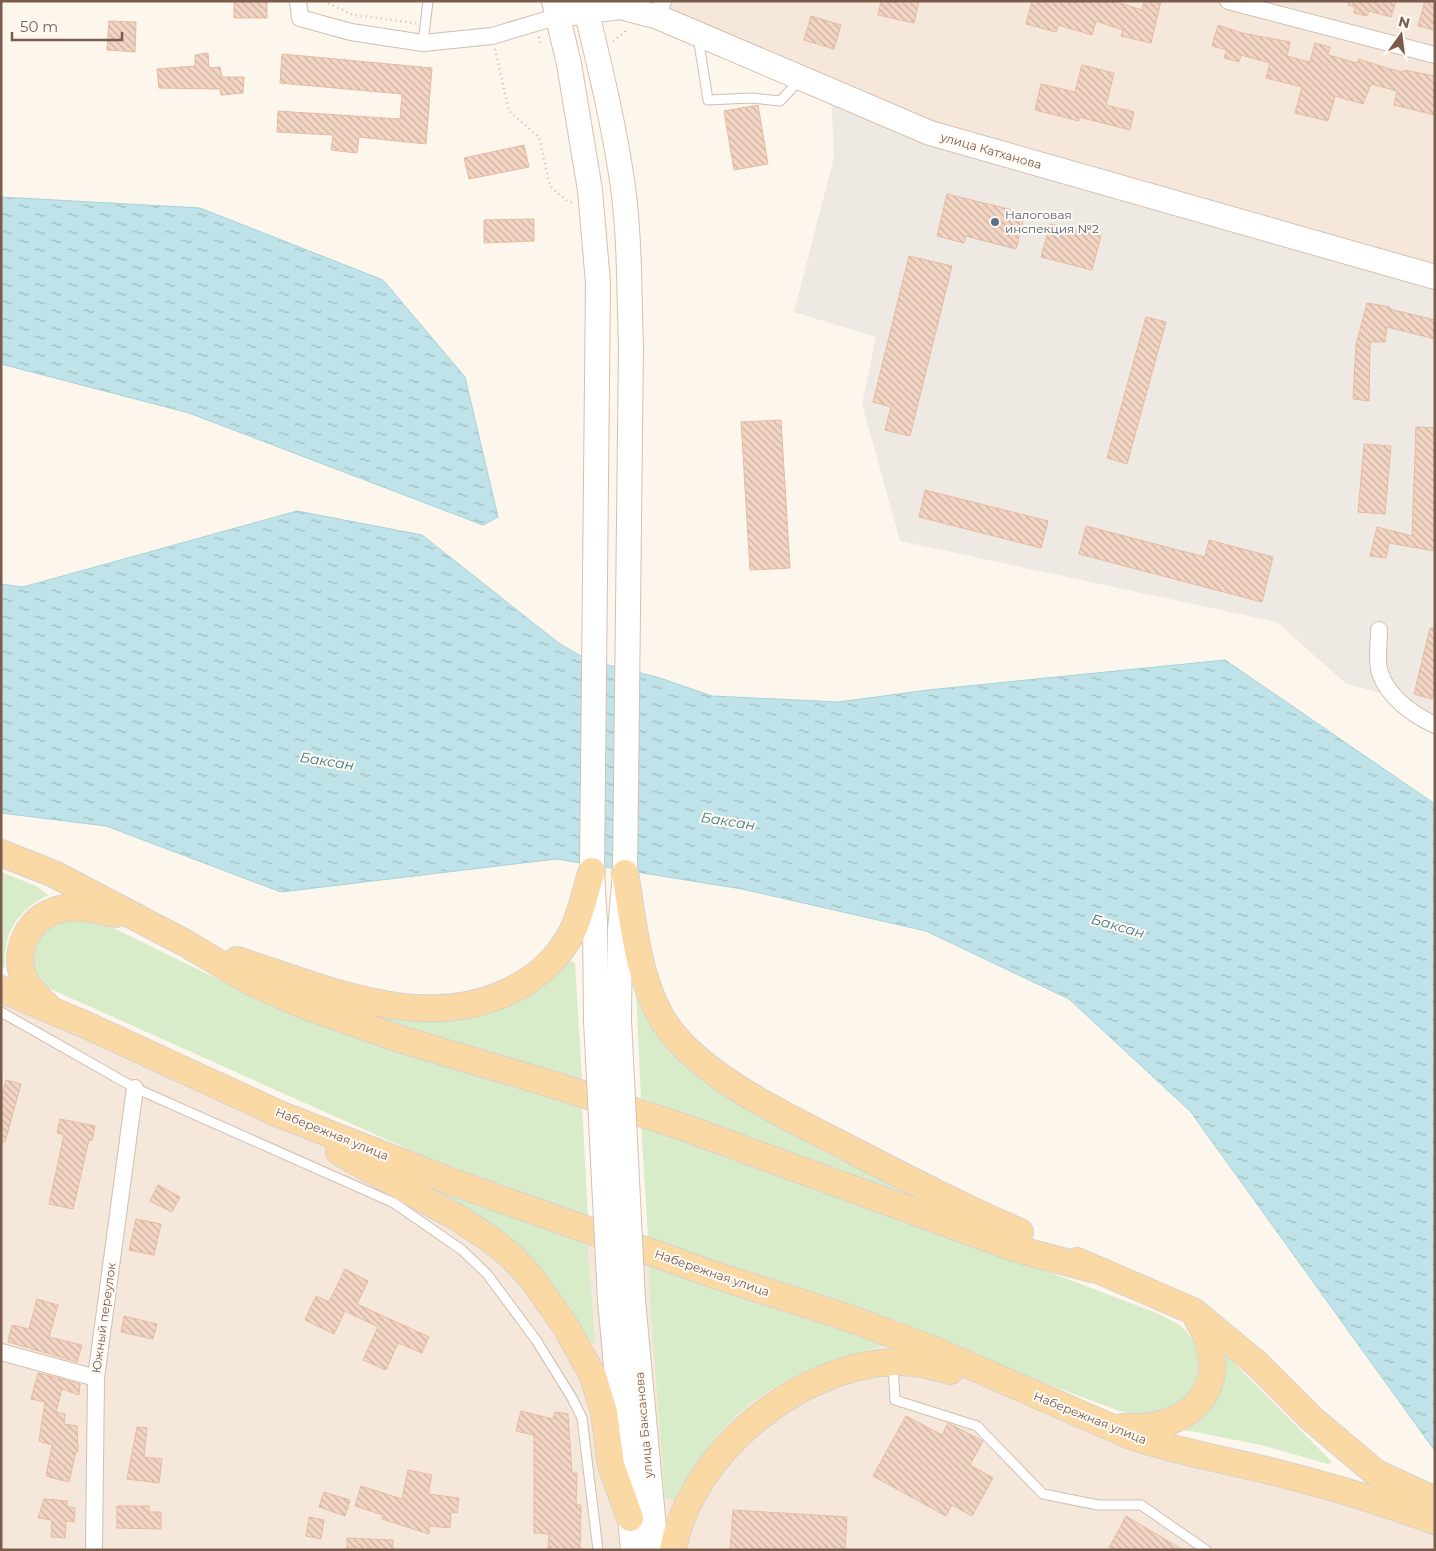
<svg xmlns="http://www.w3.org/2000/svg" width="1436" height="1551" viewBox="0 0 1436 1551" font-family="Montserrat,sans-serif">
  <defs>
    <pattern id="water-ripples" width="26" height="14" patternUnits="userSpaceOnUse" patternTransform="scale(1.25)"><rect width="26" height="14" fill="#bfe3e8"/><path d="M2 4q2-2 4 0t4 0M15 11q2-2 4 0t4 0" fill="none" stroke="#a0bbbe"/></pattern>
    <pattern id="building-back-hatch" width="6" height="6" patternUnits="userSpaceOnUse" patternTransform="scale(1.25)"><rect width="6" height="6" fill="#f3d5c3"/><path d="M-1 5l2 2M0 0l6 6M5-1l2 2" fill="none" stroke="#cab0a1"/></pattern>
  </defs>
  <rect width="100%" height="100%" fill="#fdf6ec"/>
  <path fill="#f5e8da" d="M 584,1 L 1435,1 L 1435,277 L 930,133 Z
    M 1,989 L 279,1114 L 1022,1390 L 1435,1521 L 1435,1550 L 1,1550 Z"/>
  <path fill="#efe9e4" d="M 831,91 L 1435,277 L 1435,725 L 1394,697 L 1345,683 L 1277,622 L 900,541 L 862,404 L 876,337 L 794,312 L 834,157 Z"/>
  <path fill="#d8ecc9" d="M 1,872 L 36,886 L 48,895 C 18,910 3,933 5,967 L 1,968 Z
    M 56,917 L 95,919 L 238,989 L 582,1104 L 588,1218 L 421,1155 L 46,987 L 31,970 L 29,948 Z
    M 564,957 L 575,963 L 582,1080 L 417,1033 L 303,991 L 429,1018 Z
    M 641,991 L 670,1045 L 964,1217 L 641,1098 L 636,993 Z
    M 641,1124 L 952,1235 L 1159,1314 C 1167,1319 1179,1323 1185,1330 C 1215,1362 1190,1416 1146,1417 C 1138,1417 1128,1413 1120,1411 L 648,1237 Z
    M 385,1168 L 587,1241 L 595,1342 L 587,1344 L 569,1311 Z
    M 649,1263 L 891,1344 C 833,1358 766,1381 725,1427 C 706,1449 692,1477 678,1501 L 665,1498 L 650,1303 Z
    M 1222,1354 L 1228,1357 L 1332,1462 L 1328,1464 L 1261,1445 L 1185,1430 Z"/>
  <path fill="url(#water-ripples)" stroke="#a5d3da" d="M 1,197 L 200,208 L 383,280 L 465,377 L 498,517 L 483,525 L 189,413 L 1,364 Z
    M 297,511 L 422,535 L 560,644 L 588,660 L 657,677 L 712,696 L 839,702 L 928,690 L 1225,660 L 1435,804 L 1435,1451 L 1190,1111 L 1069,999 L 926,931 L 742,889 L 556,859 L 281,892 L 106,826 L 1,813 L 1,584 L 23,587 Z"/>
  <path fill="url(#building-back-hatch)" stroke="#e6bba3" d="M 234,1 L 267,1 L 267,18 L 234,18 Z
    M 881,1 L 919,1 L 914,23 L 878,15 Z
    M 1032,1 L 1114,1 L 1142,10 L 1144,1 L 1161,1 L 1151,43 L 1121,36 L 1123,30 L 1096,21 L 1092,35 L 1058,25 L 1056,32 L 1026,24 Z
    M 1349,1 L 1396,1 L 1391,17 L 1369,11 L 1367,16 L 1354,13 L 1355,7 L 1348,5 Z
    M 1425,1 L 1435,1 L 1435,30 L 1418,26 Z
    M 811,16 L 841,25 L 834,49 L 804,40 Z
    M 109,21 L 136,22 L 135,52 L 107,50 Z
    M 1218,25 L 1242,33 L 1290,42 L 1287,56 L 1310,62 L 1315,43 L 1330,47 L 1328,55 L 1357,63 L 1359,59 L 1390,69 L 1403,72 L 1404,70 L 1435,76 L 1435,115 L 1394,105 L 1397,91 L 1371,84 L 1363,104 L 1335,96 L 1328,121 L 1295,113 L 1302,87 L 1266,78 L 1270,63 L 1241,55 L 1239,62 L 1224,58 L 1227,50 L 1212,46 Z
    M 208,53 L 209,68 L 220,67 L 222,77 L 244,77 L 243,93 L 221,95 L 220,89 L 159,88 L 157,69 L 195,66 L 195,55 Z
    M 282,54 L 432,68 L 426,144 L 359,137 L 357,153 L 331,150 L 333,135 L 277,132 L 278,111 L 400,119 L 402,94 L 280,83 Z
    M 1082,65 L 1114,73 L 1106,105 L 1134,112 L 1130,130 L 1079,117 L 1079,121 L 1035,110 L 1041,84 L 1075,92 Z
    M 758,105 L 768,164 L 734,170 L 724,111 Z
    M 524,145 L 529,167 L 469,179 L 464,158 Z
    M 947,194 L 1025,213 L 1016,249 L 966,236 L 964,243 L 937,236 Z
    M 534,219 L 534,241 L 484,243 L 484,220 Z
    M 1050,224 L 1101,236 L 1092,270 L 1041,257 Z
    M 909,256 L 952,266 L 910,436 L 885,430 L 891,407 L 873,402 Z
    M 1367,303 L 1390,307 L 1390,309 L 1435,320 L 1435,339 L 1387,327 L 1385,342 L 1370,342 L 1369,401 L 1353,399 L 1356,345 Z
    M 1146,317 L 1166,322 L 1127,464 L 1107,458 Z
    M 781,420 L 790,568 L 750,570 L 741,422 Z
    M 1416,427 L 1435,428 L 1435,551 L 1389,543 L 1386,558 L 1370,556 L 1377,527 L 1412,536 Z
    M 1364,444 L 1391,446 L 1385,514 L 1358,512 Z
    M 925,490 L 1048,521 L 1041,548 L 919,517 Z
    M 1086,526 L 1205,557 L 1209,540 L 1273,557 L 1262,602 L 1079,554 Z
    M 1430,628 L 1435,628 L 1435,689 L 1432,699 L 1414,694 Z
    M 6,1080 L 21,1084 L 5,1142 L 1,1142 L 1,1097 Z
    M 60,1119 L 95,1126 L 92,1141 L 89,1140 L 73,1209 L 49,1204 L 64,1135 L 57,1133 Z
    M 158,1185 L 180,1197 L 172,1212 L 150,1201 Z
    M 136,1219 L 161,1224 L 154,1255 L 129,1250 Z
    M 345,1269 L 368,1281 L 357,1304 L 429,1337 L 422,1353 L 398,1343 L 386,1370 L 363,1360 L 378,1327 L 345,1311 L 334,1334 L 305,1320 L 316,1296 L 329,1302 Z
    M 37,1299 L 58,1305 L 49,1337 L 82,1345 L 77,1362 L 8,1342 L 12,1325 L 29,1329 Z
    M 124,1316 L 157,1324 L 153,1339 L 121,1332 Z
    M 38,1373 L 80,1384 L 79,1395 L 62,1389 L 56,1412 L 65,1414 L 64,1424 L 77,1426 L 78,1452 L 76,1451 L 69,1482 L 46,1476 L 52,1445 L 39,1441 L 45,1402 L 31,1399 Z
    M 521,1411 L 553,1419 L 555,1412 L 568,1414 L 572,1473 L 577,1473 L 576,1505 L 581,1505 L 580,1550 L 548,1550 L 549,1534 L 534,1533 L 534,1435 L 516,1431 Z
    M 906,1416 L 942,1435 L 948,1423 L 983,1441 L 970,1465 L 993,1478 L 972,1516 L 952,1505 L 946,1516 L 873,1476 Z
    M 137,1427 L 147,1428 L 144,1457 L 162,1459 L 159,1483 L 127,1479 Z
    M 408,1470 L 432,1475 L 428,1494 L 459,1498 L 457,1513 L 451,1512 L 450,1528 L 429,1526 L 429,1534 L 382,1519 L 383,1515 L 355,1506 L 361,1486 L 402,1499 Z
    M 324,1492 L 350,1500 L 345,1516 L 319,1507 Z
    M 44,1499 L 68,1501 L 66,1506 L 75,1508 L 74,1522 L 66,1521 L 65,1538 L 51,1537 L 52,1520 L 38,1518 Z
    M 117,1506 L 149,1506 L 149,1512 L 161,1512 L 161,1529 L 117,1528 Z
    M 733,1510 L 847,1517 L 845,1550 L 730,1550 Z
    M 1126,1516 L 1183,1550 L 1108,1550 Z
    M 309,1517 L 324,1520 L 321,1539 L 306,1536 Z
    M 347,1538 L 393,1540 L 393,1550 L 347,1550 Z"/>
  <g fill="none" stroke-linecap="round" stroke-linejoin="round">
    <defs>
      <path id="lane" d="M 698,37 L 708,100 L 751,98 L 780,101 L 801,79
        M 423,43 L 428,1
        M 1,1012 L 135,1088 L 394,1203 L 462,1250 L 487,1274 L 536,1340 L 572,1398 L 582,1418 L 598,1550
        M 893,1365 L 895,1400 L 977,1426 L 1043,1494 L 1098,1505 L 1141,1505 L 1206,1550"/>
      <path id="street" d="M 298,1 L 300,18 L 351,32 L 423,43 L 492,36 L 559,16
        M 1228,1 L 1435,55
        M 658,17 L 663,1
        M 1379,630 C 1379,643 1376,661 1380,673 C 1388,697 1413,715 1435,725
        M 1,1352 L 96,1378
        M 94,1550 L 96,1378 L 135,1088"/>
      <path id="secondary" d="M 554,1 L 569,64 L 590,190 L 598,283 L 592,871 L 595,923 L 596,1020
        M 584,1 C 599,63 614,124 623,187 C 630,240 629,293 631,346 L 625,873 L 620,930 L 619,1020
        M 572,13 L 620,7 L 658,17 L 930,133 L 1435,277
        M 610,1300 L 633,1550
        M 633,1300 L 656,1550"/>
      <path id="primary" d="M 1,853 L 54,874 L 185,943 L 251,982 L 308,1007 L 400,1039 L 561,1087 L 683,1127 L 1017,1249 L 1092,1269
        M 625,873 C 633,919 637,973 660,1015 C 693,1075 791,1118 850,1149 C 906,1178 962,1207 1020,1232
        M 237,960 C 326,989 430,1037 519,986 C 543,973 564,951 575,926 C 582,908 586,889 592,871
        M 1,989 L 86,1025 L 279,1114 L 458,1184 L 715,1275 L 849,1318 L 934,1350 L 1131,1436 C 1181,1453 1232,1461 1282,1474 C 1334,1487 1385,1503 1435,1521
        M 47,1006 C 39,998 28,989 23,976 C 14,950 28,920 54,911 C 74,904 95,909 115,914
        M 339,1152 L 458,1218 L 487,1237 L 511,1256 L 532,1278 L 566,1327 L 593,1376 L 604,1412 L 611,1465 L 630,1518
        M 1077,1261 L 1193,1311 L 1256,1363 L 1312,1419 L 1376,1473 L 1435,1500
        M 1123,1427 C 1193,1433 1237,1382 1197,1318
        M 673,1550 C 690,1454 797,1366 894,1362 C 913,1361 932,1366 950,1371"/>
    </defs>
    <use href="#lane" stroke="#d1beb0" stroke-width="11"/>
    <use href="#street" stroke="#d1beb0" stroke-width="18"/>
    <use href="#secondary" stroke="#d6c0b0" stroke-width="26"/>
    <use href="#primary" stroke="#dad1cd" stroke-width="28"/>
    <path stroke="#d9b8a5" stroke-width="2.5" stroke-dasharray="1 4" stroke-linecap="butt" d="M 324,1 L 353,15 L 416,23
      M 539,37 L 540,43
      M 613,41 L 625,32 L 624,27
      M 495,49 L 509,111 L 539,137 L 550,186 L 567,201 L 573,203"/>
    <use href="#lane" stroke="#fff" stroke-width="9"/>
    <use href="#street" stroke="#fff" stroke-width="16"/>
    <use href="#secondary" stroke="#fff" stroke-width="24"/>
    <use href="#primary" stroke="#fbd9a5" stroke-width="26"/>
    <defs>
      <path id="secondary-bridge" d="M 596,1020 L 610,1300
        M 619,1020 L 633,1300"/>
    </defs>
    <use href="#secondary-bridge" stroke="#d6c0b0" stroke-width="26" stroke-linecap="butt"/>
    <use href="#secondary-bridge" stroke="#fff" stroke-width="24"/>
  </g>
  <circle fill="#5c6f8a" stroke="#fffaf3" stroke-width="2" cx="995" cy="222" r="5"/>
  <g text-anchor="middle" stroke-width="4" stroke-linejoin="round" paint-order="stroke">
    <g font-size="12" fill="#7a5c4d" stroke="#fffaf3">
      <text transform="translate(991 151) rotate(16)" y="4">улица Катханова</text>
      <text transform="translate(332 1134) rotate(22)" y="4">Набережная улица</text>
      <text transform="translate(712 1273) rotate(19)" y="4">Набережная улица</text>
      <text transform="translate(104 1318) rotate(-82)" y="4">Южный переулок</text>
      <text transform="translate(1090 1418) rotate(22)" y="4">Набережная улица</text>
      <text transform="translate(644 1425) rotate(-95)" y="4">улица Баксанова</text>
    </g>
    <g font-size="12" fill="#4e5e75" stroke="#fffaf3" text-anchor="start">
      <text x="1005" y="219">Налоговая<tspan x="1005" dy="14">инспекция №2</tspan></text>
    </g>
    <g font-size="14" font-style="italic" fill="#437c86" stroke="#fffaf3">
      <text transform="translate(327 761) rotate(9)" y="5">Баксан</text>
      <text transform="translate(728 821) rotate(9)" y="5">Баксан</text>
      <text transform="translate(1118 926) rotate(16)" y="5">Баксан</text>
    </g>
  </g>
  <rect width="1436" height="1551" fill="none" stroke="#7a5c4d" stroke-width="5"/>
  <g transform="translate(1401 35) rotate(14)" stroke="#fffaf3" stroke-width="4" paint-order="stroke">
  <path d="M0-4L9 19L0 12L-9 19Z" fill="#7a5c4d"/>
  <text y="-8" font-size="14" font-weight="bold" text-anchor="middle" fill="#7a5c4d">N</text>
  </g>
  <path d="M12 32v8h110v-8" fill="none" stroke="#7a5c4d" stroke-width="2.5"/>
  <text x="20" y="32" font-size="15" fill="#7a5c4d" stroke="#fffaf3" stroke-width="4" paint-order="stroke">50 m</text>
</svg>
